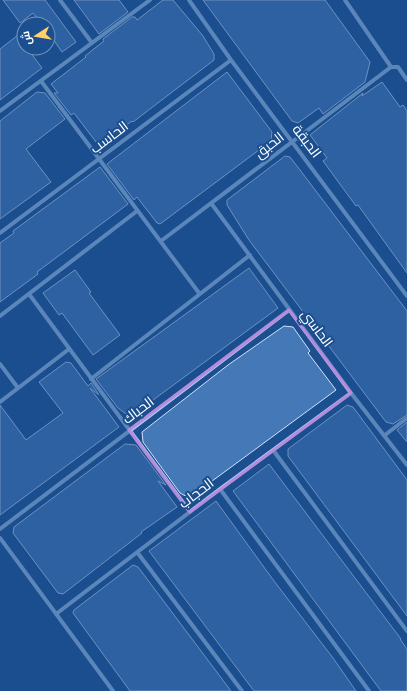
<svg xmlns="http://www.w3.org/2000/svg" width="407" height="691" viewBox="0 0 407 691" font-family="'Titillium Web',Cairo,sans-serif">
  <rect width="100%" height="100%" fill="#1b4f8f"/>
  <path fill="#4478b7" stroke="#cfe3fa" d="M 3,0 L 45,0 L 76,42 L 62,52 L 48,32 L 48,24 L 42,24 L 33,13 L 20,23 Z
    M 74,0 L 119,0 L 128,12 L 99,34 Z
    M 163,0 L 173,0 L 203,36 L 214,54 L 214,60 L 133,122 L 132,121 L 102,143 L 96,142 L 74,113 L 71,115 L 54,93 L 58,93 L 51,84 L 86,57 L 85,56 L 104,41 L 103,39 L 132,17 L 135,17 L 137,20 Z
    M 203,0 L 325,0 L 370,62 L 365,82 L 323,114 L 319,108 L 298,123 L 292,121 Z
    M 18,35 L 24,44 L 24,48 L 27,48 L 42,68 L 0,100 L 0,49 Z
    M 227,72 L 272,132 L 271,141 L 160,224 L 157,223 L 137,197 L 134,200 L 107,164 Z
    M 382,82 L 400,107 L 403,105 L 407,111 L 407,273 L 358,205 L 356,206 L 323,161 L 327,158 L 310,135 L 363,93 L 362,96 Z
    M 37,92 L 45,93 L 65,119 L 26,149 L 51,182 L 0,219 L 0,121 Z
    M 285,156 L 290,157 L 300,170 L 407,311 L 407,415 L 393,424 L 386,422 L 249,240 L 227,205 L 227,200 Z
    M 100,167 L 128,204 L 37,272 L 38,274 L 0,302 L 0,243 L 14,233 L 13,231 Z
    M 249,268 L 278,308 L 130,417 L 118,408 L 96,379 Z
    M 75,270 L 91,292 L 89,293 L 120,335 L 93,355 L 62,313 L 59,315 L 43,293 Z
    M 284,326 L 293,327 L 310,351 L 308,353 L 336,390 L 189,498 L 180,493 L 143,442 L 142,432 L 228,365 Z
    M 66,362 L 71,363 L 88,386 L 91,383 L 99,395 L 90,388 L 119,427 L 0,515 L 0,405 L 26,440 L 63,413 L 39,382 Z
    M 347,405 L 353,407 L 407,480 L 407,616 L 288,456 L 288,449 Z
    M 407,422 L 407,442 L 397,430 Z
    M 125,444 L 136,445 L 166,485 L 158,481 L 177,507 L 141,532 L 142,533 L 63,594 L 58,593 L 13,533 L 14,527 Z
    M 269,464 L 401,639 L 400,639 L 407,649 L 407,691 L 381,691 L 233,491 Z
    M 216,501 L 274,581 L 333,658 L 356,691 L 254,691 L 149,551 Z
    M 133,565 L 138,567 L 231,691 L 130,691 L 73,613 L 74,610 Z"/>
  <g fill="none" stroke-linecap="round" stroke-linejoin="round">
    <path stroke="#a9c9ee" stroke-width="4" d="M 60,0 L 92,43
      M 189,0 L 231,60 L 407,296
      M 345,0 L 391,67 L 398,67 L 407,80
      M 41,81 L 199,293
      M 0,111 L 150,0
      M 211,203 L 351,393 L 407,465
      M 0,233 L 231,60
      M 161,241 L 391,67
      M 29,294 L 190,512
      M 0,316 L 137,211
      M 0,364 L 18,388
      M 91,379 L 250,255
      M 0,402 L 69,349
      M 385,435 L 407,418
      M 273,450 L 407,631
      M 220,489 L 369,691
      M 0,529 L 289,310
      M 0,538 L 113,691
      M 137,552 L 242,691
      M 56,614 L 220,489 L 351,393"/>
  </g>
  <path d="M0 0H407V691H0ZM 289,310 L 351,393 L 190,512 L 129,430 Z" fill="#1b4f8f" fill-opacity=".55" fill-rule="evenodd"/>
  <path fill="none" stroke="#b68bdc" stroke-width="3" stroke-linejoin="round" d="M 289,310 L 351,393 L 190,512 L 129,430 Z"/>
  <g text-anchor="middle" stroke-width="4" stroke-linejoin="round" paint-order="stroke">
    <g font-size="14" fill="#fff" stroke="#1b4f8f">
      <text transform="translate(109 137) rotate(-37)" y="5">الحاسب</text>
      <text transform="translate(307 141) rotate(53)" y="5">الحبقة</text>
      <text transform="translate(269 145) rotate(-38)" y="5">الحبق</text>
      <text transform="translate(317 328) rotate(53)" y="5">الحاسي</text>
      <text transform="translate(138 410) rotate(-37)" y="5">الحباك</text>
      <text transform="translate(196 493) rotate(-37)" y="5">الحجاب</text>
    </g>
  </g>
  <g transform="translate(36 36) rotate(258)"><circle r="19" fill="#1b4f8f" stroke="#7695bc"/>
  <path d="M0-3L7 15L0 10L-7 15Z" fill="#ffd166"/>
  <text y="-6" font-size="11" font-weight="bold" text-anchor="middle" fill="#ffffff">ش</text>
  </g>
</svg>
